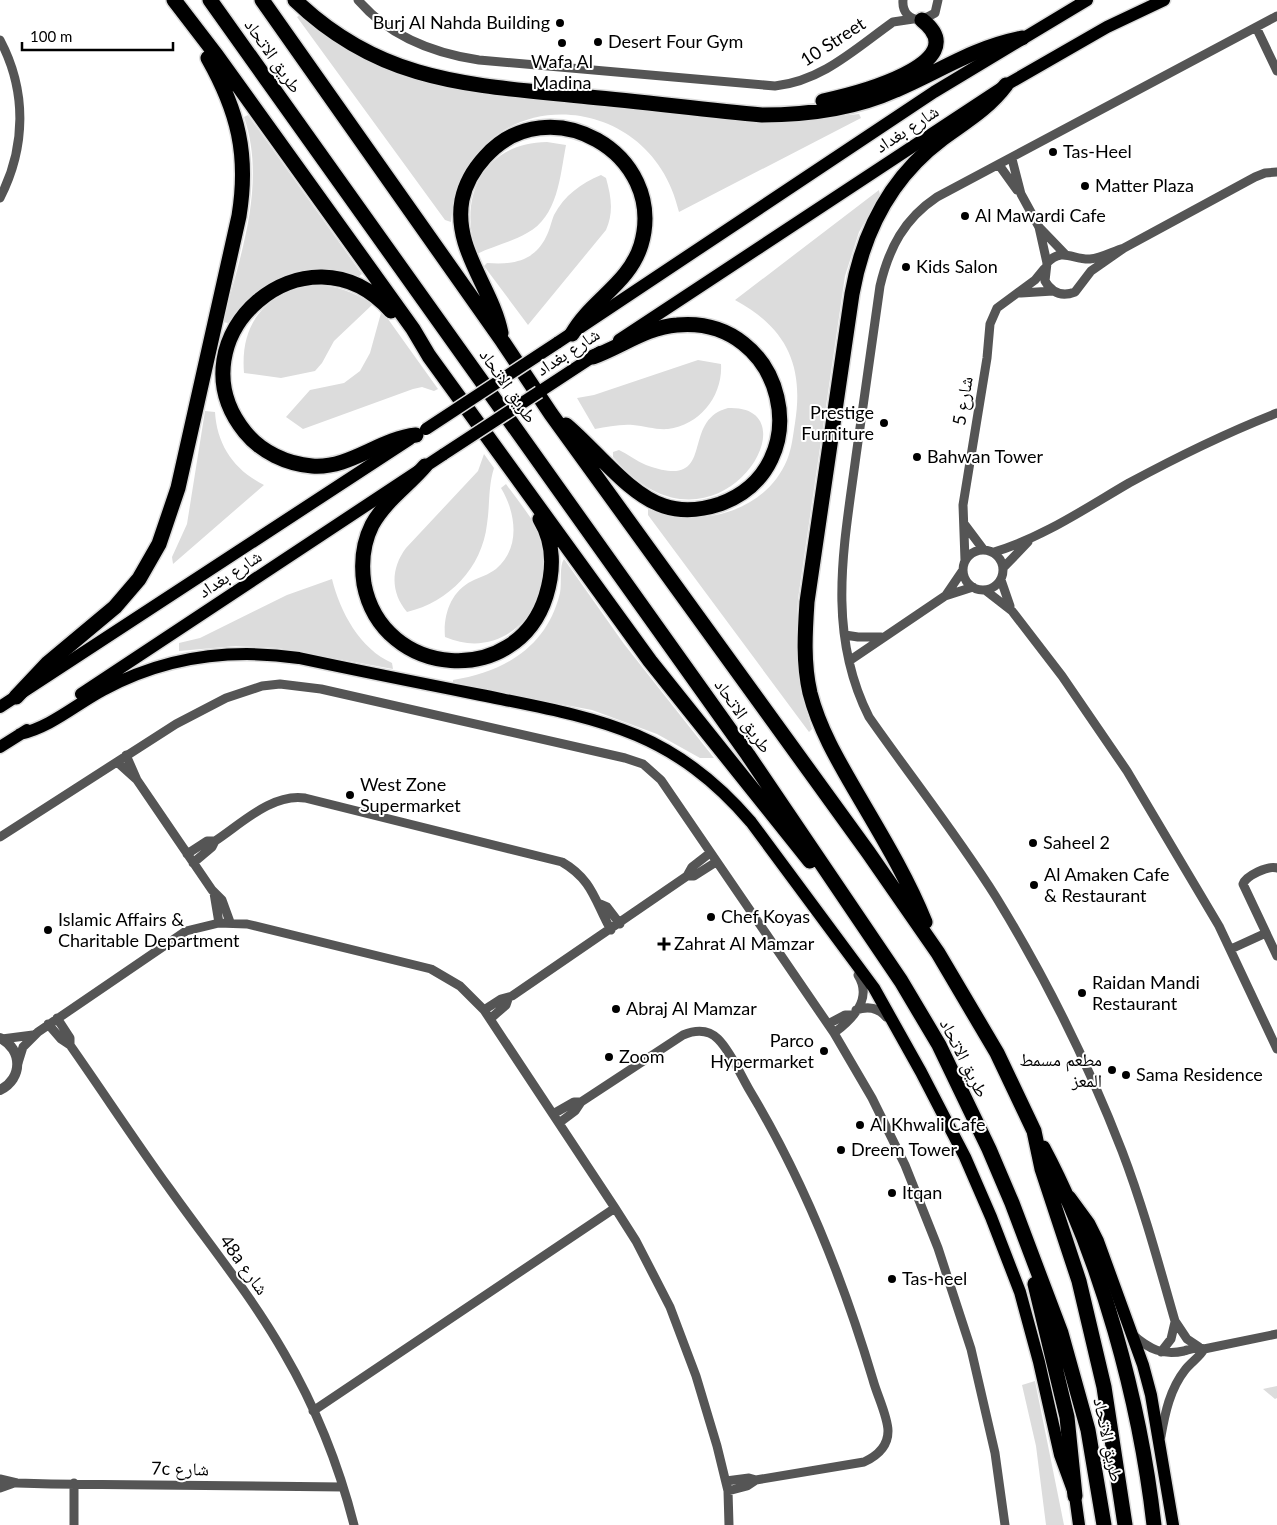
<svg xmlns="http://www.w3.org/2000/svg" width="1277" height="1525" viewBox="0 0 1277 1525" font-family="Lato,'Noto Naskh Arabic',sans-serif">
  <rect width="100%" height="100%" fill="#fff"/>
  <path fill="#dcdcdc" d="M 300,15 C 346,54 388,75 448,88 L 746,118 L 811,119 L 859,114 L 861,118 L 679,212 C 649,80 463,81 451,222 L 445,220 L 297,17 Z
    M 248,115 L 362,274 L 358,277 C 303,255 261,279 228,323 L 223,322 C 240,256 267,184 244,117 Z
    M 547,142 L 566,145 C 560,176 558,217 527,233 C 512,242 493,246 477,254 C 457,198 483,143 547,142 Z
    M 601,175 L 606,178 C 611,196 614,212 606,230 L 528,325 L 484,266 L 487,263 C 511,265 534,262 546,237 C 550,230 551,222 554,215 C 564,196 581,183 601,175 Z
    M 879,190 L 880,195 L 859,232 L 845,276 L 798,599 C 795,644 798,686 812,729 L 809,732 L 648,515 L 648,509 C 698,529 765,513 787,460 C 792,448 793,435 795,423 C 804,366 787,328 735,300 Z
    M 312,285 C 336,285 353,292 373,304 L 334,341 L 322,363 L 315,371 L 281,378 L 244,373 C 240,324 264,294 312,285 Z
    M 383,312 L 438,389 L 434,391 L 422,387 L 413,389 L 303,429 L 286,417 L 310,390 L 344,383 L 360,371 L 370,353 L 381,313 Z
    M 698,360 L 721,364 C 723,396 700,425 668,429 C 656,430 645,426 633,425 C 620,424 607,427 595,429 L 577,398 L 594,395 Z
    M 728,408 C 820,404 714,577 613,457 L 613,452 L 619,450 C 628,454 636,461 646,465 C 720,492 678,421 728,408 Z
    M 205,411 L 215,412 C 217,445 234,470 264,485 L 173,564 L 172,557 L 187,524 Z
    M 484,454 L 494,468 C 488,487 490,505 487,524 C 482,568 449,602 407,612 C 390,592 391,568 406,548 L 478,471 Z
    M 506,484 C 519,503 539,524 544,547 C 555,605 505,663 445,637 C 443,615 451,591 472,581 C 480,577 488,575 496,569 C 521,548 516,513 501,488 Z
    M 564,559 L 624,644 L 714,758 L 700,758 L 657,734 L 592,710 L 453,684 L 453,680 C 504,672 547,647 560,593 C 562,583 559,566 564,559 Z
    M 332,579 C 340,612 360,649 392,663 L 393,669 L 278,648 L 236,646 L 179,651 L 179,643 L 200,638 L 287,595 Z
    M 1035,1381 L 1064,1525 L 1046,1525 L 1036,1446 L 1022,1385 Z
    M 1277,1386 L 1277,1398 L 1275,1399 L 1263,1389 Z"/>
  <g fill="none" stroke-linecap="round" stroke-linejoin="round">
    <defs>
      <path id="primary" d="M 619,340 L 1006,85 L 1107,27 L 1164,0
        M 557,343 L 934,92 L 1087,0
        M 539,392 L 600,352
        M 81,694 L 444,454
        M 0,707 L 410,439
        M 20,734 C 51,727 75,705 103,690 C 164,657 231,648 299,658 C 360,671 420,683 481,695 C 594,718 671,728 751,822 L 874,988 L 921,1072 L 965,1157 L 991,1217 L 1020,1292 L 1039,1362 L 1060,1455 L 1075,1496 L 1079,1525
        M 0,747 L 27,730
        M 1070,1197 L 1089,1223 L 1098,1241 L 1143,1365 L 1151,1395 L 1173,1525"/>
      <path id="motorway" d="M 174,0 L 217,56 L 413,329 L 429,356 L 650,661 L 810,861
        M 210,0 L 748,755 L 901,981 L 939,1045 L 989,1149 L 1012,1203 L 1061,1333 L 1088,1430 L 1104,1525
        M 262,0 L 503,342 L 551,414 L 868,852 L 938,953 L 997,1053 L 1034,1131 L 1042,1169 L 1079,1281 L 1104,1387 L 1125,1525
        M 295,0 C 383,85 475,85 589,97 C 647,102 704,110 762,115 C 808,115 854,109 896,90 C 941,71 972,48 1022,38
        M 823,101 C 851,95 978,64 922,20
        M 391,311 C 307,217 169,338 245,432 C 261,452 287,464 312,466 C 350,469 379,439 416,435
        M 501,333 C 492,287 453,249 462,200 C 465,185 474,169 485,157 C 548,86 668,153 641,245 C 629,284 591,300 572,334
        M 566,425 C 596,450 629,495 664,506 C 682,512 702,510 720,504 C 821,467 785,315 677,325 C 647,327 621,347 593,357
        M 425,466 C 408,486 385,501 372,525 C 363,543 361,564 364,584 C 382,679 517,689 546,596 C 554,570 554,542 540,519
        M 16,697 L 48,663 L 115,607 L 139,579 L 159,544 L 178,488 L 239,216 C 249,155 238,111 208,58
        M 925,922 C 906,875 880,833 855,790 C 837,759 819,728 810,693 C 803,663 805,632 807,602 L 852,294 C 863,232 890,178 942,139 C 965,122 988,109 1006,85
        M 1043,1148 C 1101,1257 1140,1402 1154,1525
        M 1035,1284 L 1067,1417 L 1075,1496"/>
    </defs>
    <use href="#primary" stroke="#dbdbdb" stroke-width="15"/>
    <use href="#motorway" stroke="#dbdbdb" stroke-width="18"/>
    <path stroke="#555" stroke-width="9" d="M 358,0 C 389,36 432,53 479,60 L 775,86 C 822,81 855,49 893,22
      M 903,0 C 902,12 909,20 922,20 L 935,13 L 938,0
      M 893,22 L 913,19
      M 1256,27 L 1277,71
      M 0,40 C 27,91 26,147 0,198
      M 1012,159 L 1021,194 L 1039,227 L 1047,263
      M 999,165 L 1017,190
      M 1039,227 L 1065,254
      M 1124,248 C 1113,251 1102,258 1090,259 C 1073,260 1062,247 1047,263 L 1045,281 C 1052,293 1062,297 1075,292 L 1091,271 L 1124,248 L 1255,177 L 1265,173 L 1277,172
      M 1021,293 L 1053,291
      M 965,525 L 983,549
      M963 570a20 20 0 1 1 40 0a20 20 0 1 1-40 0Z
      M 994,552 C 1042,538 1086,508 1129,483 C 1177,457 1226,433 1277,413
      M 965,560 L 963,505 L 987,358 L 990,324 L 997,308 L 1035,280 L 1044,269
      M 1003,568 L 1028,542
      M 1001,580 L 1010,606
      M 985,590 L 1012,611 L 1062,676 L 1127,771 L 1219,926 L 1277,1049
      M 946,595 L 963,570
      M 845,635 L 858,637 L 881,637
      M 849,661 L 945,596 L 973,587
      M 126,755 L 137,780
      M 117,762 L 137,780 L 212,890 L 222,900 L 230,922
      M 0,837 L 176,724 L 226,698 L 262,686 L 280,684 L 321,689 L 625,758 L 643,764 L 661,780 L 834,1033 L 872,1098 L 905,1165 L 938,1248 L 971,1349 L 995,1453 L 1005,1525
      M 187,854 L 207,841 L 215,841 C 241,824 272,793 305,798 L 562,862 C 593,880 595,902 611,930
      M 193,863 L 212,847 L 215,841
      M 1277,868 C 1268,865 1246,876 1243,884 L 1277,956
      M 687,876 L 692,867 L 710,853
      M 214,893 L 219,923
      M 600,904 L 607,907 L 620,924
      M 1231,949 L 1266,933
      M 484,1010 L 501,999 L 512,996 L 687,876 L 694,876 L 716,862
      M 856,1010 C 868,1006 878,1007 886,1017
      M 57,1018 L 70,1038 L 70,1045 C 103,1092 135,1141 169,1188 C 208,1243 251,1295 284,1353 C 315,1406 339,1466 354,1525
      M 490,1019 L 506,1005 L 508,999
      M 48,1024 L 61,1039 L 70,1045
      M 828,1024 L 845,1015 L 852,1015
      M 834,1033 C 853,1019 873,999 858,975
      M 2,1039 L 33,1035
      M 18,1063 L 23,1047 L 38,1032 L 186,931 L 219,923 L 247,924 L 431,969 L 460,986 L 484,1010 L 615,1208 L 636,1241 L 670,1307 L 696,1376 L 717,1446 L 728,1491 L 729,1525
      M 553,1114 L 574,1102 L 581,1102
      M 559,1123 L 575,1111 L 581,1102 L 683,1035 C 695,1030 708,1029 718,1039 C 731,1052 740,1074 750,1091 C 804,1181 843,1279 873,1380 C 877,1395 888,1417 888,1431 C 888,1447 877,1456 864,1462 L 756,1480 L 749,1478 L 726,1481
      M 1133,1335 C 1149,1349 1163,1356 1184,1351 C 1191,1349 1197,1346 1204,1349 L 1277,1334
      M 1199,1347 L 1187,1339 L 1175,1321 C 1159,1265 1143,1206 1122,1151 C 1088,1063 1045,977 996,897 C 957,835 911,777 869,717 C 826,632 844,546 856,456 C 864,399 872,342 880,286 C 889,248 904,219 937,197 L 1277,16
      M 1161,1352 L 1171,1339 L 1175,1322
      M 313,1411 L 615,1208
      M 1161,1436 C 1165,1413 1170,1389 1185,1370 C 1191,1362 1200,1357 1204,1349
      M 0,1479 L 17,1483 L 51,1484 L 343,1487
      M 74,1483 L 74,1525
      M 0,1488 L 14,1483
      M 728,1491 L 747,1486 L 756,1480"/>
    <path stroke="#555" stroke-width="10" d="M 0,1038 C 23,1049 23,1079 0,1090"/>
    <use href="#primary" stroke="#000" stroke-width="12"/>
    <use href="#motorway" stroke="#000" stroke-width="15"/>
    <defs>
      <path id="primary-bridge" d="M 426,429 L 557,343
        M 444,454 L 539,392"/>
    </defs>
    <use href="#primary-bridge" stroke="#dbdbdb" stroke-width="15" stroke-linecap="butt"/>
    <use href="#primary-bridge" stroke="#000" stroke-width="12"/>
  </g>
  <g fill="#000" stroke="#fff" stroke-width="2">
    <circle cx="560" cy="23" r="5"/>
    <circle cx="598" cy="42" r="5"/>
    <circle cx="562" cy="43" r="5"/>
    <circle cx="1053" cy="152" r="5"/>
    <circle cx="1085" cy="186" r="5"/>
    <circle cx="965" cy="216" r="5"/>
    <circle cx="906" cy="267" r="5"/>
    <circle cx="884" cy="423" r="5"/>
    <circle cx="917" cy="457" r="5"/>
    <circle cx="350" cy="795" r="5"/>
    <circle cx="1033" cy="843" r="5"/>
    <circle cx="1034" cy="885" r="5"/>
    <circle cx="711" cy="917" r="5"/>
    <circle cx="48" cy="930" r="5"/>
    <path d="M661.5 936.5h5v5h5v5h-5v5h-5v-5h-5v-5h5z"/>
    <circle cx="1082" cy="993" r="5"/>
    <circle cx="616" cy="1009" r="5"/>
    <circle cx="824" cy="1051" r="5"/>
    <circle cx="609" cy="1057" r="5"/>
    <circle cx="1112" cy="1070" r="5"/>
    <circle cx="1126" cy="1075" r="5"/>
    <circle cx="860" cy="1125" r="5"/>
    <circle cx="841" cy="1150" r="5"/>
    <circle cx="892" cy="1193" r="5"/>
    <circle cx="892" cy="1279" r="5"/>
  </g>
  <g text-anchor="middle" stroke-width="4" stroke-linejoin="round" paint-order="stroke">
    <g font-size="18" fill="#000" stroke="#fff" text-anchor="start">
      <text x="550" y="29" text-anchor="end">Burj Al Nahda Building</text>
      <text x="608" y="48">Desert Four Gym</text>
      <text x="562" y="68" text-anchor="middle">Wafa Al<tspan x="562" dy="21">Madina</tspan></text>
      <text x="1063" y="158">Tas-Heel</text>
      <text x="1095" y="192">Matter Plaza</text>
      <text x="975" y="222">Al Mawardi Cafe</text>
      <text x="916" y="273">Kids Salon</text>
      <text x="874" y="419" text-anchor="end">Prestige<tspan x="874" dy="21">Furniture</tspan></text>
      <text x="927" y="463">Bahwan Tower</text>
      <text x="360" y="791">West Zone<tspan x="360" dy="21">Supermarket</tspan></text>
      <text x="1043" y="849">Saheel 2</text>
      <text x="1044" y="881">Al Amaken Cafe<tspan x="1044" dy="21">&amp; Restaurant</tspan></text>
      <text x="721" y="923">Chef Koyas</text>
      <text x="58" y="926">Islamic Affairs &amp;<tspan x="58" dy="21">Charitable Department</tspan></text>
      <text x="674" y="950">Zahrat Al Mamzar</text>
      <text x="1092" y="989">Raidan Mandi<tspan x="1092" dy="21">Restaurant</tspan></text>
      <text x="626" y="1015">Abraj Al Mamzar</text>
      <text x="814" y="1047" text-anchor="end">Parco<tspan x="814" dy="21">Hypermarket</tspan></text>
      <text x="619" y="1063">Zoom</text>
      <text x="1102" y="1066" text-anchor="end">مطعم مسمط<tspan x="1102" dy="21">المعز</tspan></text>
      <text x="1136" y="1081">Sama Residence</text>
      <text x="870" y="1131">Al Khwali Cafe</text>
      <text x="851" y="1156">Dreem Tower</text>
      <text x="902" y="1199">Itqan</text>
      <text x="902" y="1285">Tas-heel</text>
    </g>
    <g font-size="18" fill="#000" stroke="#fff">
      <text transform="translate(833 42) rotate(-33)" y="6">10 Street</text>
      <text transform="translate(273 56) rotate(55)" y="6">طريق الاتحاد</text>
      <text transform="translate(907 129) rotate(-33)" y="6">شارع بغداد</text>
      <text transform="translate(568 352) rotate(-33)" y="6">شارع بغداد</text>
      <text transform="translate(508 386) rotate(55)" y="6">طريق الاتحاد</text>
      <text transform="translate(963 401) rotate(-81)" y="6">شارع 5</text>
      <text transform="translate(230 574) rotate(-33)" y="6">شارع بغداد</text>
      <text transform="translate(743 716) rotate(55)" y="6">طريق الاتحاد</text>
      <text transform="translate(964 1058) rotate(63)" y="6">طريق الاتحاد</text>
      <text transform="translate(244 1265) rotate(54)" y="6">48a شارع</text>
      <text transform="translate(1108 1440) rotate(78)" y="6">طريق الاتحاد</text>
      <text transform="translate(180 1469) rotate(1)" y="6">7c شارع</text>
    </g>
  </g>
  <path d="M22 42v8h151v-8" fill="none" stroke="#000000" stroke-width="2.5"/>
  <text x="30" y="42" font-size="15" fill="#000000" stroke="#ffffff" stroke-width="4" paint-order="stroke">100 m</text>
</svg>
